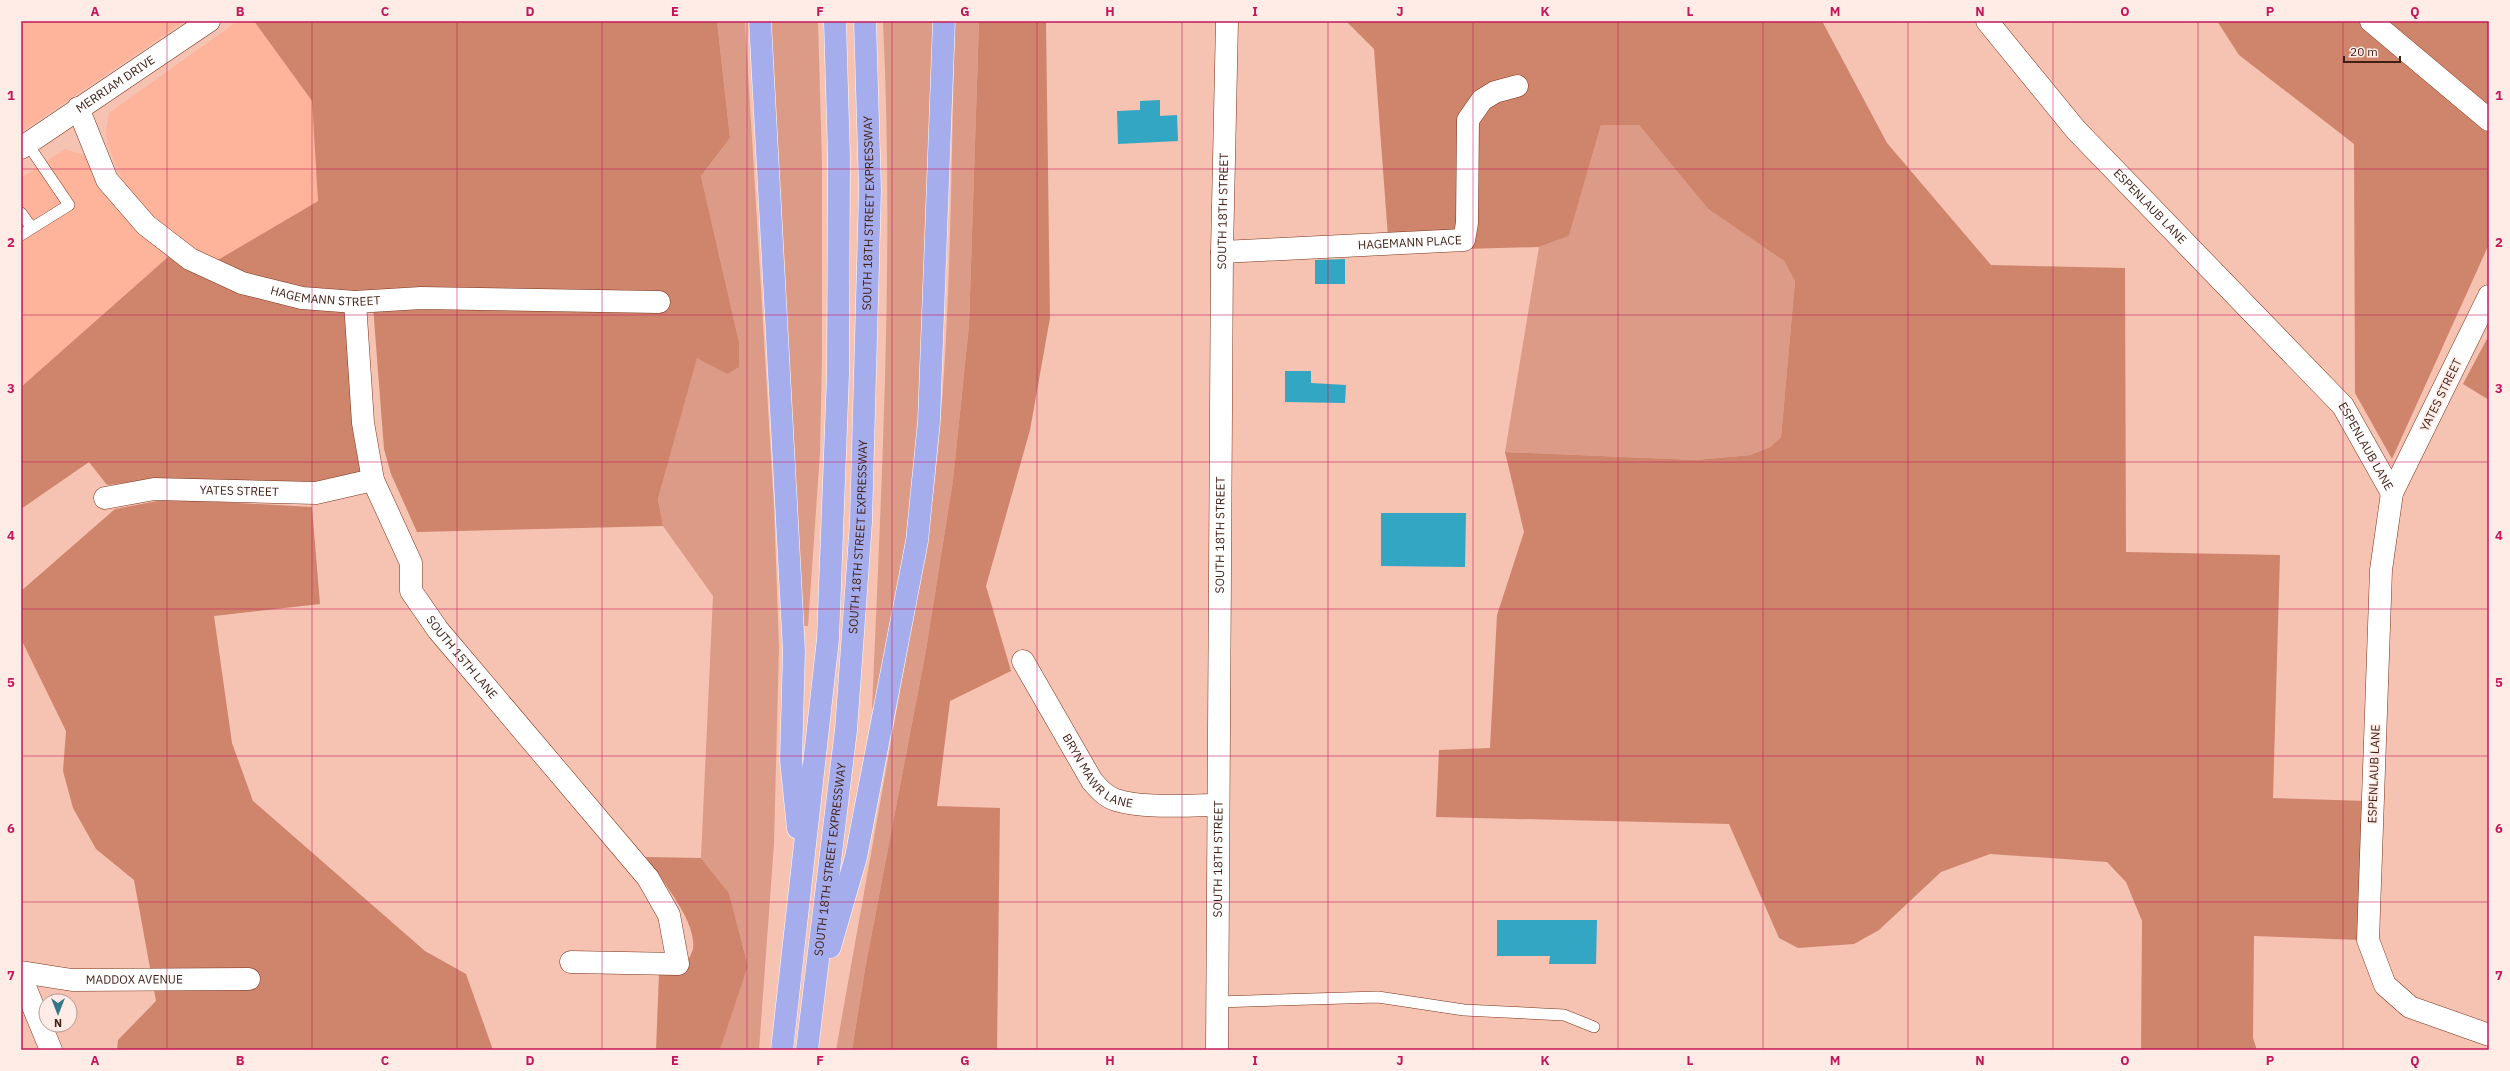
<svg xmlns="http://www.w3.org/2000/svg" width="2510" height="1071" viewBox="0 0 2510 1071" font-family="'IBM Plex Sans',sans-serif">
  <rect width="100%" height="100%" fill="#f6c2b1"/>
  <path fill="#feb39b" d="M 21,21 L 185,21 L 21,132 Z
    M 238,21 L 254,21 L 312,101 L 318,201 L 216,261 L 165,230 L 139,206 L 122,181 L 108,146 L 106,130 L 109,113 Z
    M 65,149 L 87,156 L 139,233 L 168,257 L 21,387 L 21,178 Z"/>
  <path fill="#db9b87" d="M 717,21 L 745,21 L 774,507 L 779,647 L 774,843 L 759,1050 L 720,1050 L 748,966 L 729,893 L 701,858 L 713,596 L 663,526 L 658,499 L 697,357 L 727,374 L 739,342 L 701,176 L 730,138 Z
    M 767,21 L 818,21 L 822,164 L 822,357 L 820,452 L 808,626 L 800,626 Z
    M 883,21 L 935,21 L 925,357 L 912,516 L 879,707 L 872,708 C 882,479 894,250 883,21 Z
    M 955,21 L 979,21 L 969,325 L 953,480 L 926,650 L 865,969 L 852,1050 L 836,1050 L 928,534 C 952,364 950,192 955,21 Z
    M 1601,125 L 1639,125 L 1708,209 L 1784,261 L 1795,281 L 1781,437 L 1770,447 L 1750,455 L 1696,460 L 1505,452 L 1539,247 L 1569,236 Z"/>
  <path fill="#cf856c" d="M 254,21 L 717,21 L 730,138 L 701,176 L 739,342 L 739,367 L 727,374 L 697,358 L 658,499 L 663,526 L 417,532 L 391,474 L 384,449 L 372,293 L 308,291 L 243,275 L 216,261 L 318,201 L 312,101 Z
    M 979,21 L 1046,21 L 1050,318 L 1030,430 L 986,586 L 1011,671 L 950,701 L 937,806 L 1000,808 L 997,1050 L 852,1050 L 865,969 L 926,650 L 953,480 L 969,325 Z
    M 1346,21 L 1822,21 L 1887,143 L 1991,265 L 2125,268 L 2126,552 L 2280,555 L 2273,798 L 2367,801 L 2360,940 L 2254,936 L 2253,1038 L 2257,1050 L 2141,1050 L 2142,921 L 2126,882 L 2107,862 L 1990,854 L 1941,872 L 1879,930 L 1854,944 L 1798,948 L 1779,938 L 1729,824 L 1436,817 L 1439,750 L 1490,748 L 1497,615 L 1524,532 L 1505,452 L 1696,460 L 1750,455 L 1770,447 L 1781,437 L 1795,281 L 1784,261 L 1708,209 L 1639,125 L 1601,125 L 1569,236 L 1539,247 L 1392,251 L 1388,237 L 1374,49 Z
    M 2217,21 L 2489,21 L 2489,244 L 2392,459 L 2355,393 L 2354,144 L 2239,55 Z
    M 168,257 L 214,281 L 342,311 L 351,316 L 366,475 L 310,484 L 142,481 L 107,485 L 89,462 L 21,509 L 21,387 Z
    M 2489,335 L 2489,400 L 2463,384 Z
    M 168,499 L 312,507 L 320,604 L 214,616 L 232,743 L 253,801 L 425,951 L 466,974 L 493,1050 L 117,1050 L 118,1040 L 156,1001 L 134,880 L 96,849 L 73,808 L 63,771 L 66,731 L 21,639 L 21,591 L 115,509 Z
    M 646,857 L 701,858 L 729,893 L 748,966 L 720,1050 L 656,1050 L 659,974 L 683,968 C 687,962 691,956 693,949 C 697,921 661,880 646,857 Z"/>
  <path fill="#32a6c3" d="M 1160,100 L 1160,116 L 1177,115 L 1178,141 L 1118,144 L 1117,111 L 1140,110 L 1140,101 Z
    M 1345,259 L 1345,284 L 1315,284 L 1315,260 Z
    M 1285,371 L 1311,371 L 1311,383 L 1346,385 L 1345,403 L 1285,402 Z
    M 1381,513 L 1466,513 L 1465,567 L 1381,566 Z
    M 1497,920 L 1597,920 L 1596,964 L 1549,964 L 1550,956 L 1497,956 Z"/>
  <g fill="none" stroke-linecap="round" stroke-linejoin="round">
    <defs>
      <path id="lane" d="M 27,143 L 69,205 L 32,228
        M 21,213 L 32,228 L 21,235
        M 1217,1002 L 1378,997 L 1464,1010 L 1564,1015 L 1594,1027"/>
      <g id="street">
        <path id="s1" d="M 1987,21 L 2076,130 L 2343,406 L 2392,493"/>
        <path d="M 2371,21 L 2489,120"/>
        <path id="s2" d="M 78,108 L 107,180 L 146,225 L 190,259 L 242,283 L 302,298 L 355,302 L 421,298 L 659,302"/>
        <path id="s3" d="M 1222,252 L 1464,240 L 1467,223 L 1468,120 L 1482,100 L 1495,92 L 1517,86"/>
        <path d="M 2489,296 L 2392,493 L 2381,570 L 2368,940 L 2385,985 L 2410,1007 L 2489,1035"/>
        <path id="s4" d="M 355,302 L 363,423 L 373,480 L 411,563 L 411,591 L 438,630 L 648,878 L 669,915 L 678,964 L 571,962"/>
        <path id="s5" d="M 105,498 L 154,489 L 316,493 L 373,480"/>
        <path id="s6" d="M 1023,661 L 1092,781 C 1099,789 1106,797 1116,800 C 1145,809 1187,805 1218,805"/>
        <path id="s7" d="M 21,972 L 72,980 L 249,979"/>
        <path id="s8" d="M 1217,1050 L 1222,252 L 1227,21"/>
      </g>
      <g id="secondary">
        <path id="s9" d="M 21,148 L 209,21"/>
        <path d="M 21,977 L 51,1050"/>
      </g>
      <g id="highway">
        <path d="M 760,21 L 794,651 L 791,760 L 798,828"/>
        <path d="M 830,947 L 856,857 L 917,541 L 929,421 L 944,21"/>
        <path d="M 782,1050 L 828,639 L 838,374 L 839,157 L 835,21"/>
        <path id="s10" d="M 807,1050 L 846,730 L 861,522 L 870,190 L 865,21"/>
      </g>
    </defs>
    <use href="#lane" stroke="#7b3319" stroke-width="12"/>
    <use href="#street" stroke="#7b3319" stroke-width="23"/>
    <use href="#secondary" stroke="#7b3319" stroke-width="23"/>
    <use href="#highway" stroke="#fff" stroke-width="23"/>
    <use href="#lane" stroke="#fff" stroke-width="11"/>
    <use href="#street" stroke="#fff" stroke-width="22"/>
    <use href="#secondary" stroke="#fff" stroke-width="22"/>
    <use href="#highway" stroke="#a6aded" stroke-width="22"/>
  </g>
  <path fill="none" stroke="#c2185b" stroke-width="1" stroke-opacity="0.55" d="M 167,21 L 167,1050M 312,21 L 312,1050M 457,21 L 457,1050M 602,21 L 602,1050M 747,21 L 747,1050M 892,21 L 892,1050M 1037,21 L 1037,1050M 1182,21 L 1182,1050M 1328,21 L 1328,1050M 1473,21 L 1473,1050M 1618,21 L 1618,1050M 1763,21 L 1763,1050M 1908,21 L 1908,1050M 2053,21 L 2053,1050M 2198,21 L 2198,1050M 2343,21 L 2343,1050M 21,169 L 2489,169M 21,315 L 2489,315M 21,462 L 2489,462M 21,609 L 2489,609M 21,756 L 2489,756M 21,902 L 2489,902"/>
  <g text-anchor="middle" stroke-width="3.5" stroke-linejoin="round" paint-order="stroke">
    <g font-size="12" fill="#401f15" stroke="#ffece6">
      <text dy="4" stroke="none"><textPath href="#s9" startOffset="114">MERRIAM DRIVE</textPath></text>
      <text dy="4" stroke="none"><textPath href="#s1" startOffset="247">ESPENLAUB LANE</textPath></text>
      <text dy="4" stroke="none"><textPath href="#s8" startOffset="839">SOUTH 18TH STREET</textPath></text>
      <text dy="4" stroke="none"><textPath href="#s10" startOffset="840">SOUTH 18TH STREET EXPRESSWAY</textPath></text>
      <text dy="4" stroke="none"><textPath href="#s3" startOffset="188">HAGEMANN PLACE</textPath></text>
      <text dy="4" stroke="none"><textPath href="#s2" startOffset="335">HAGEMANN STREET</textPath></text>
      <text transform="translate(2441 395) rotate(-64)" y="4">YATES STREET</text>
      <text dy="4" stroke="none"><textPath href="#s1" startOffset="571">ESPENLAUB LANE</textPath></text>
      <text dy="4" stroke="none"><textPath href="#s5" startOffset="135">YATES STREET</textPath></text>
      <text dy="4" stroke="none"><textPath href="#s8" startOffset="515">SOUTH 18TH STREET</textPath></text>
      <text dy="4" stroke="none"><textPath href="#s10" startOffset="516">SOUTH 18TH STREET EXPRESSWAY</textPath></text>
      <text dy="4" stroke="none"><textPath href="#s4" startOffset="382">SOUTH 15TH LANE</textPath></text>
      <text dy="4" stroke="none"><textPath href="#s6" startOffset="136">BRYN MAWR LANE</textPath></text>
      <text transform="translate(2374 774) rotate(-88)" y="4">ESPENLAUB LANE</text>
      <text dy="4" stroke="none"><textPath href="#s10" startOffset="192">SOUTH 18TH STREET EXPRESSWAY</textPath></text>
      <text dy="4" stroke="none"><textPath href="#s8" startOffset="191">SOUTH 18TH STREET</textPath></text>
      <text dy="4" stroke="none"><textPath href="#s7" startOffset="114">MADDOX AVENUE</textPath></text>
    </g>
  </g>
  <rect width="2510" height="1071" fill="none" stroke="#ffece6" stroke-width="44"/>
  <g transform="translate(58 1013) rotate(180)"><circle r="19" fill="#ffece6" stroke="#b39a92"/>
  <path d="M0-3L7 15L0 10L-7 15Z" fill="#357789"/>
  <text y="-6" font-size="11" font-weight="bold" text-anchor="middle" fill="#401f15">N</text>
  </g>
  <path d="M2344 56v6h56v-6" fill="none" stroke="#401f15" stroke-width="2"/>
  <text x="2350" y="56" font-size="12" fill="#401f15" stroke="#ffece6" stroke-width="3" paint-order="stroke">20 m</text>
  <rect x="22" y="22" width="2466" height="1027" fill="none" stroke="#c2185b" stroke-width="1.5"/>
  <g font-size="13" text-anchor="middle" font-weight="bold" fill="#c2185b">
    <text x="95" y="16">A</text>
    <text x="240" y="16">B</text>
    <text x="385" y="16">C</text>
    <text x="530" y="16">D</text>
    <text x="675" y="16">E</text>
    <text x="820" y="16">F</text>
    <text x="965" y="16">G</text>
    <text x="1110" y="16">H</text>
    <text x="1255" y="16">I</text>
    <text x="1400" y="16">J</text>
    <text x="1545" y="16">K</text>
    <text x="1690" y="16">L</text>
    <text x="1835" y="16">M</text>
    <text x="1980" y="16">N</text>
    <text x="2125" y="16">O</text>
    <text x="2270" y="16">P</text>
    <text x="2415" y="16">Q</text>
    <text x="11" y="100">1</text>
    <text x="2499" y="100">1</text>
    <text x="11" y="247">2</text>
    <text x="2499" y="247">2</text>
    <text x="11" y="393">3</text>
    <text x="2499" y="393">3</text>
    <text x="11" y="540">4</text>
    <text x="2499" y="540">4</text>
    <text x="11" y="687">5</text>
    <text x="2499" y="687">5</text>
    <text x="11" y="833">6</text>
    <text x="2499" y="833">6</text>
    <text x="11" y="980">7</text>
    <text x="2499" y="980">7</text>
    <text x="95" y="1065">A</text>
    <text x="240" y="1065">B</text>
    <text x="385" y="1065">C</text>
    <text x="530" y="1065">D</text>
    <text x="675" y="1065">E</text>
    <text x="820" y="1065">F</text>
    <text x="965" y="1065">G</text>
    <text x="1110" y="1065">H</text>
    <text x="1255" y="1065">I</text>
    <text x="1400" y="1065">J</text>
    <text x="1545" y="1065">K</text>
    <text x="1690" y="1065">L</text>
    <text x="1835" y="1065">M</text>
    <text x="1980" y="1065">N</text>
    <text x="2125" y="1065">O</text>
    <text x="2270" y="1065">P</text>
    <text x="2415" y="1065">Q</text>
  </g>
</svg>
